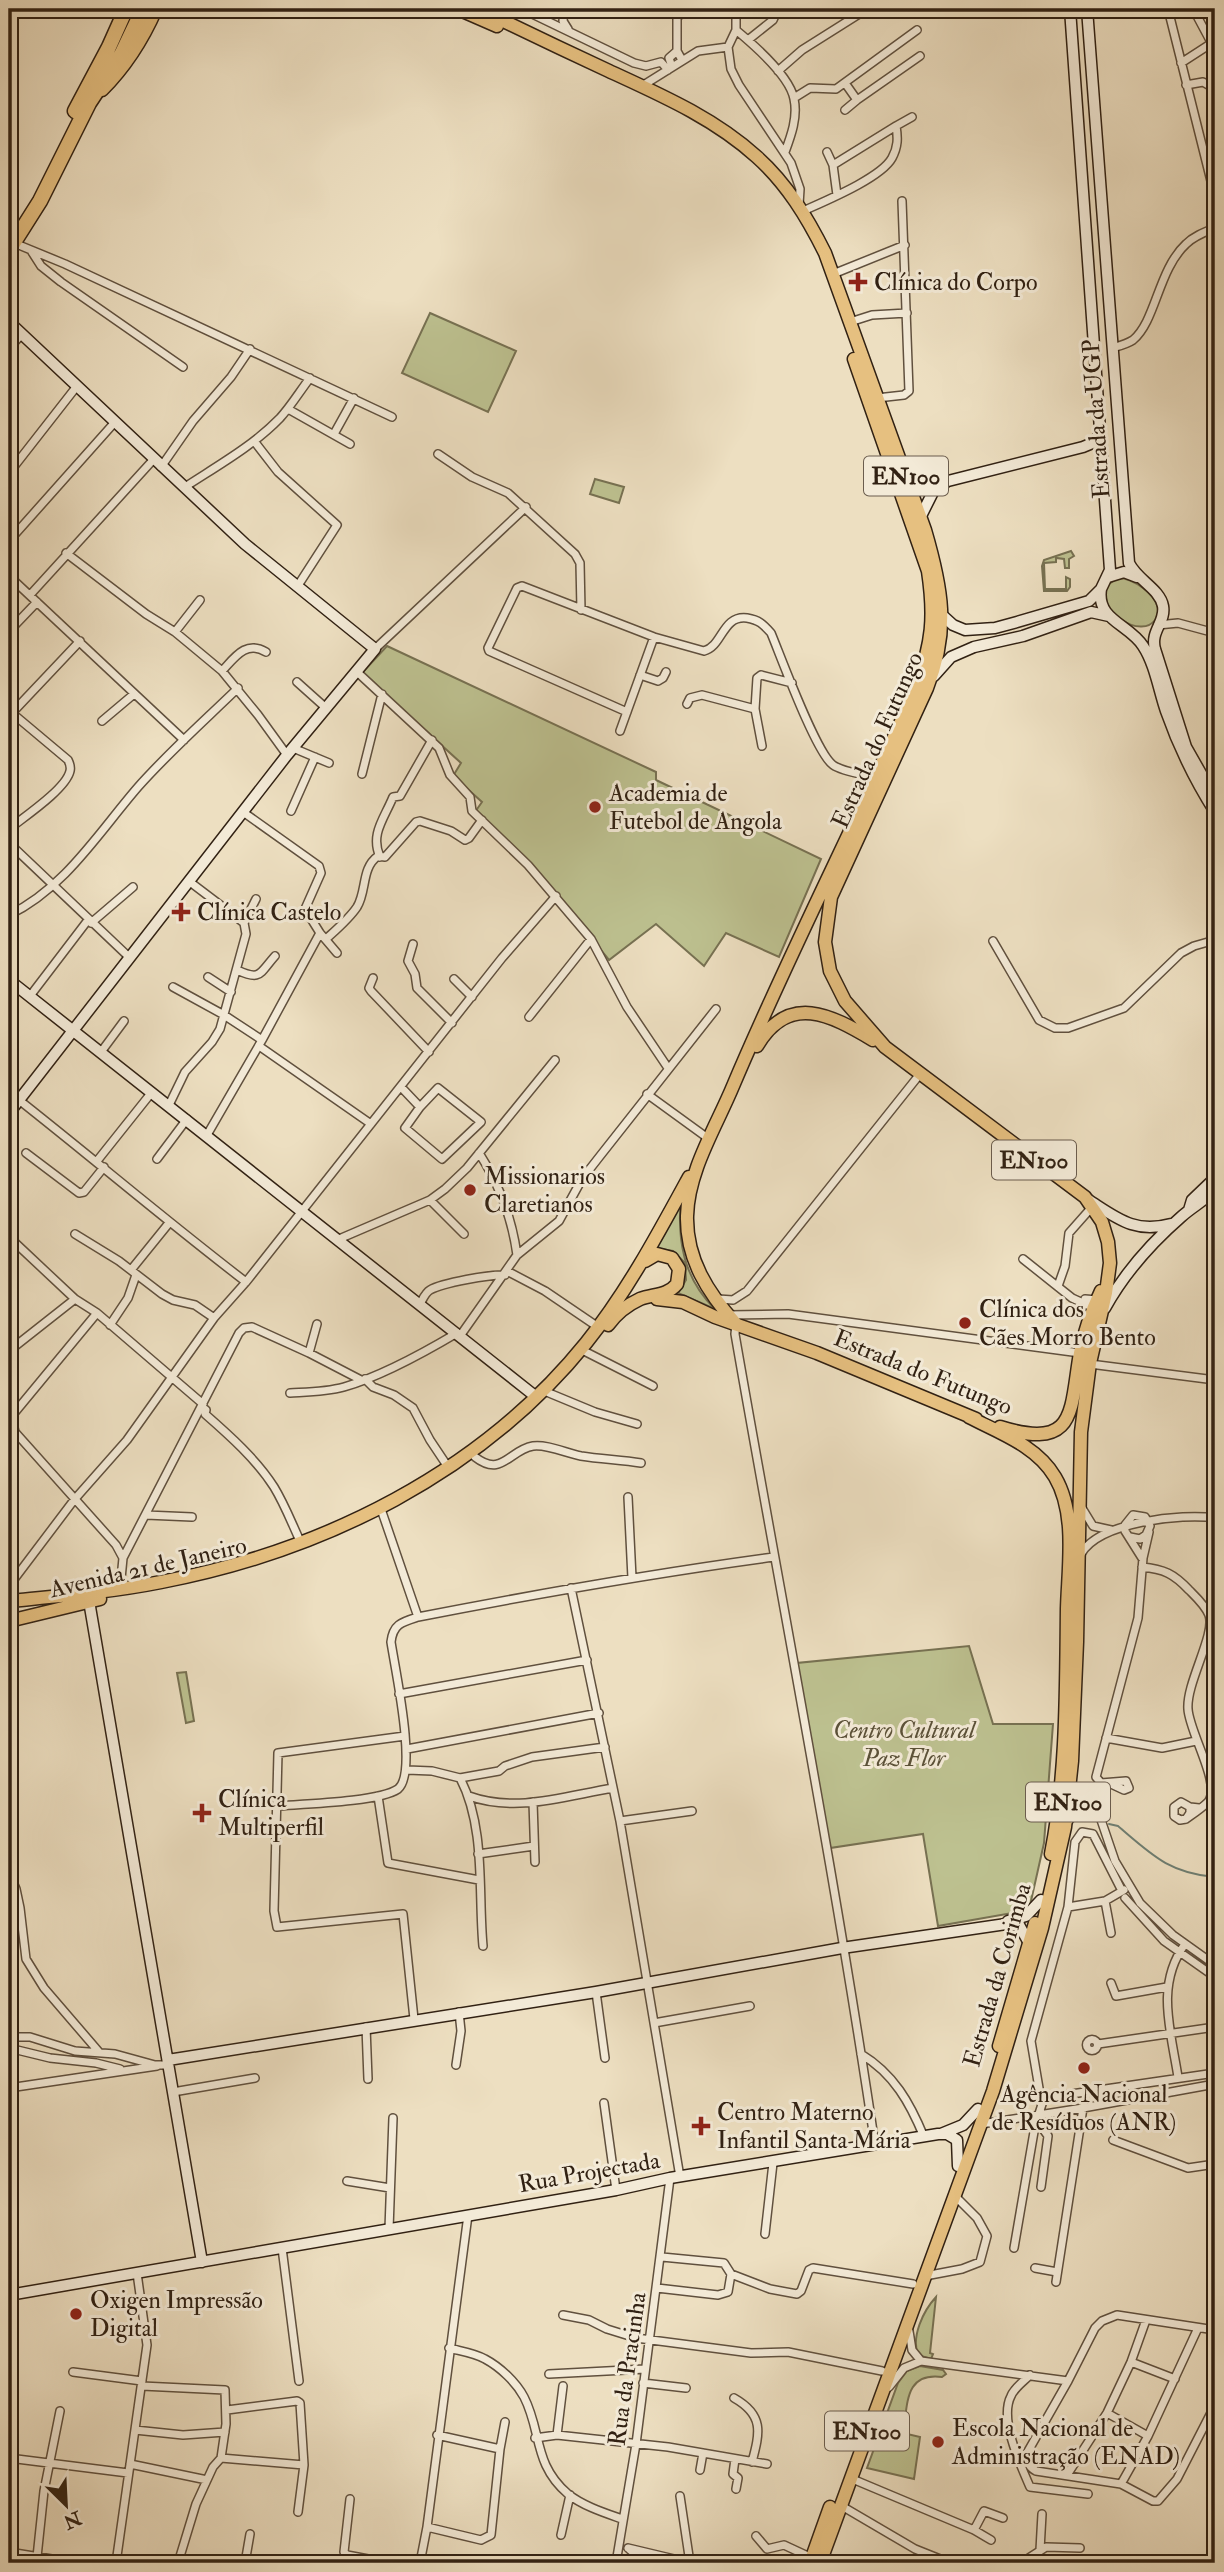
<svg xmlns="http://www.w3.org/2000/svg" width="1224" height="2572" viewBox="0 0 1224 2572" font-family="'IM FELL Double Pica',serif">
  <rect width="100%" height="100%" fill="#eddfc1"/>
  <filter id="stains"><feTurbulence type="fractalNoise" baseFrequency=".00286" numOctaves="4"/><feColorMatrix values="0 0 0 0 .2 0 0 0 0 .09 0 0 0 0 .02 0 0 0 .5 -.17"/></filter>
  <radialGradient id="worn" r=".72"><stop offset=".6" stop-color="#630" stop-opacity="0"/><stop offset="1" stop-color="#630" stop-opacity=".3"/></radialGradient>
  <path fill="#bdc190" stroke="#777152" stroke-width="2" d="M 430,313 L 516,351 L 488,412 L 402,373 Z
    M 595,479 L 624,487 L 619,503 L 590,494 Z
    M 1071,551 L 1074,556 L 1069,559 L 1069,568 L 1065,568 L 1064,559 L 1056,558 L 1056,562 L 1044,563 L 1045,589 L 1066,589 L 1066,577 L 1070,579 L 1070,587 L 1067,591 L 1044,591 L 1042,566 L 1044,560 Z
    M 1118,578 C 1128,578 1135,582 1143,588 C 1174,610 1152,641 1120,619 C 1116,616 1110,613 1108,608 C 1106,604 1105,597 1103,592 L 1106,586 Z
    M 387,646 L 656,772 L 656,780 L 821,859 L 779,957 L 726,933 L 704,966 L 656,924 L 609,960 L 526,858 L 475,812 L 482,802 L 453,776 L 461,763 L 362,673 Z
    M 681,1197 C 677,1239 683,1278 715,1309 L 678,1293 L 686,1280 L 685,1263 L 673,1251 L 655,1248 Z
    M 969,1646 L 993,1724 L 1053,1724 L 1044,1843 L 1029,1910 L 938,1926 L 923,1834 L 830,1848 L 797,1663 Z
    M 186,1672 L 194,1721 L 186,1723 L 177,1673 Z
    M 936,2297 L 930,2353 L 933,2354 L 931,2359 L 918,2355 C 911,2337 923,2311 936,2297 Z
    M 920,2366 L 943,2370 L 946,2374 L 942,2377 C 904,2372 908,2405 903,2433 L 920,2437 L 914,2479 L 867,2468 L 898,2383 L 907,2371 Z"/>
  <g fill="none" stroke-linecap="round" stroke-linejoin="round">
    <path stroke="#6f7f73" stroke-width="2" d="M 1109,1824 L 1118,1826 C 1152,1855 1169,1873 1215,1877"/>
    <defs>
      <path id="street" d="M 522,9 L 634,63 L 646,66 L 661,62 L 668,70
        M 564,9 L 563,21 L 568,29
        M 736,9 L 736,30 L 728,47 L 731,69 L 739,85 L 791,163 L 800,189 L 799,205
        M 1168,9 L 1215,197
        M 1188,9 L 1197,16 L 1212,44
        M 534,13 L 544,12 L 550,9
        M 736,30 C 754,45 790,76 794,99 C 798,117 791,136 785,152
        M 748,40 L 773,20 L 778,9
        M 682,60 L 677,51 L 677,18 L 685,9
        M 1181,63 L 1215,41
        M 672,67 L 669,58 L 677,51
        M 778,71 L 802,50 L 867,9
        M 845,83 L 857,100 L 920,56
        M 1186,85 L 1203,82 L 1215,89
        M 642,86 L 698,51 L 728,47
        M 794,98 L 810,88 L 836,89 L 917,30
        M 845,110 L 857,100
        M 896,126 L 912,117
        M 827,152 L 833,165 L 837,195
        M 803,211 C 825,201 881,178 892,158 C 898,147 898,138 896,126 L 833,165
        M 14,243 L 65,264 L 392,417
        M 32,252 L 41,266 L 61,282 L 183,367
        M 833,274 L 905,245
        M 850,322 L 872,315 L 907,313
        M 9,348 L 22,334
        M 1112,348 C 1119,346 1127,344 1133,340 C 1156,321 1158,270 1186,244 C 1194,236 1205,232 1215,228
        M 877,398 L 904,395 L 909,391 L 902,201
        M 288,409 L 350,444
        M 334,434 L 354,398
        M 254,441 L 278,472 L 337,525 L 297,587
        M 438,454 L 472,477 L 508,493 L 575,554 L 580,563 L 581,610
        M 161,467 L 193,421 L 231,377 L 250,349
        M 9,473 L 77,386
        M 185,487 C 217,466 253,446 280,418 C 291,406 300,391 310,378
        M 9,541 L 115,422
        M 66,553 L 146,614 L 175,632 L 222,671 L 258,715 L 287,755
        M 9,576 L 184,740
        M 30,595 L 153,460
        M 9,625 L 14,626 L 37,602
        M 1158,625 L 1178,623 L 1215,633
        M 175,632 L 200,600
        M 375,649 L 526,507
        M 222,671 C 235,657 246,640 266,652
        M 356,671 L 439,748 L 450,775 L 470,797 L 472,811 L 528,865 L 591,939 L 627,1007 L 668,1068
        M 640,675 L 658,681 L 663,678 L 666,672
        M 297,682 L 326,708
        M 687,704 L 690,698 L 702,695 L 755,709
        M 627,712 L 489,651 L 488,648 L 517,588 L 522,586 L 654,637 L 704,651 C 723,646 722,615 747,618 C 759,620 763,624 771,633 C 781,657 816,753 833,765 C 843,772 862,774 874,777
        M 11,714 L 80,641
        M 102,721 L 134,694
        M 620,731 L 654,637
        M 762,746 L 755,709 L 757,678 L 761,675 L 792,683
        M 293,748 L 329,763
        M 362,774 L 382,694
        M 291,811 L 315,757
        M 243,812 L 319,866 L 321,873 L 305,909 L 320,933 L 337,953
        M 9,829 C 24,817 66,789 70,771 C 71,767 70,764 68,760 L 12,713
        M 9,843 L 129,957
        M 380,857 C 370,834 384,819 393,797 L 400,796 L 432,740
        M 9,915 C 65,888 99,832 138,787 C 169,752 204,721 238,688
        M 91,923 L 133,887
        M 244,923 L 256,899
        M 326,939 C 337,929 349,919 357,907 C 367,891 361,868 378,856 L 385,857 L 416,822 L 420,821 L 451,831 L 465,840 L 469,838 L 482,820
        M 993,941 L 1039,1020 L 1055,1028 L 1068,1028 L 1124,1008 L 1181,953 L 1194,946 L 1215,940
        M 413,944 L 408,961 L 415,974 L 417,988 L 452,1023
        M 237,970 C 261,981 259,974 275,956
        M 208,977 L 231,992
        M 373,978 L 369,988 L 371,991 L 429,1052
        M 454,979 L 472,997
        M 173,987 L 224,1015 L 262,1040
        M 30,996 L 88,920
        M 529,1017 L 591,939
        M 259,1046 L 371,1124
        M 101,1052 L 124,1021
        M 401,1087 L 420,1107
        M 438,1088 L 481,1122 L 442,1159 L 405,1128 L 420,1107 Z
        M 9,1090 L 19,1100 C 95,1160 169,1223 246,1282
        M 647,1094 L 709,1139
        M 169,1105 L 185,1072 L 212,1042 L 220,1029 L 246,934 L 244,923 L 190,882
        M 207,1135 L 262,1040 L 320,933
        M 26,1153 L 79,1193 L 84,1192 L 104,1167
        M 157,1159 L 187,1119
        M 97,1161 L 152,1092
        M 430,1200 L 464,1234
        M 75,1234 L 119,1261 L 162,1294 L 173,1300 L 195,1305 L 214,1318
        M 9,1237 L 75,1299 L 97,1313 L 203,1404
        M 339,1239 L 430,1200 L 445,1189 L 467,1168 L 555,1060
        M 517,1255 L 559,1221 L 582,1179 L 600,1156 L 716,1009
        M 1023,1259 L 1072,1298 L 1094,1308
        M 131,1270 L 169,1223
        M 507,1271 L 545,1291 L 598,1327
        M 1058,1286 L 1065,1266 L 1069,1233 L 1092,1207
        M 718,1299 L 733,1300 L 747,1291 L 920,1074
        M 1085,1299 L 1097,1300
        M 420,1304 C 423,1299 425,1293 430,1290 C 442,1283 491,1274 505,1275
        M 729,1315 L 788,1314 L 1080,1353
        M 736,1324 L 735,1334 C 782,1604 835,1874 875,2145
        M 110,1325 L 128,1298 L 136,1275
        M 460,1336 L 517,1255 C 512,1218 499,1184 479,1153
        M 9,1351 L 75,1299
        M 586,1352 L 653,1386
        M 309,1353 L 317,1324
        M 1090,1364 L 1215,1380
        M 365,1379 L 373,1387 L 394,1395 L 413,1408 L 430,1440 L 448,1467
        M 290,1393 C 308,1392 326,1392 344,1387 C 379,1377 425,1352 457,1333
        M 549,1393 L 595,1412 L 637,1424
        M 9,1408 L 15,1432 L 116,1545 L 123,1558 L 120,1589
        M 203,1408 L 206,1410 L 205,1414 C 229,1435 257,1460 274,1487 C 285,1505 292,1524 301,1543
        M 11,1417 L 97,1313
        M 475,1457 C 502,1478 509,1450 533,1446 C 547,1444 566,1453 581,1456 C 600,1459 621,1460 641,1463
        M 628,1497 L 632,1578
        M 1082,1508 L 1093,1526 L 1111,1530
        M 382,1512 L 418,1617
        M 146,1515 L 192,1517
        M 1130,1537 L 1140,1539 L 1146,1535 L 1150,1526 L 1145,1517 L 1133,1515 L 1125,1525 L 1125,1531 L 1142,1558
        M 1081,1554 C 1099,1522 1182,1513 1215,1518
        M 123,1558 L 239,1333 L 244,1328 L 252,1327 L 309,1353 L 361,1380
        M 1142,1567 C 1164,1569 1174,1574 1189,1590 C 1196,1597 1205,1605 1209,1615 C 1216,1634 1186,1683 1188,1709 C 1189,1732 1222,1785 1208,1802 C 1202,1808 1193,1814 1186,1819
        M 9,1586 L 74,1500 L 127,1440 L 214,1318 L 246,1282 L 502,958 L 556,896
        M 571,1588 L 620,1821 L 680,2177
        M 399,1694 L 587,1660
        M 405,1736 L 278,1753 L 274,1911 L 277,1927 L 403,1914 L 414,2019
        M 1106,1738 L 1162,1748 L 1196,1741
        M 407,1749 L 599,1713
        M 407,1770 L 432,1771 L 460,1778 C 486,1828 478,1892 483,1946
        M 460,1778 L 499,1771 L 505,1766 L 532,1757 L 605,1747
        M 1109,1783 L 1124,1790 L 1129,1788 L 1126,1781 L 1101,1783 L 1096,1777 L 1138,1618 L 1143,1558 L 1149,1532
        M 1070,1785 L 1099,1814 L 1115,1861 L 1140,1903 L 1173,1935 L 1215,1965
        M 378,1796 L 388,1863 L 479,1880
        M 469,1796 C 516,1813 565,1796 613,1788
        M 533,1802 L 535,1862
        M 277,1806 C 303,1804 379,1802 398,1789 C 418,1773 395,1669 391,1642 C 393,1624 402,1622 418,1617 C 536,1594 655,1573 774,1557
        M 1190,1807 L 1190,1813 L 1186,1819 L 1180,1820 L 1174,1816 L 1174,1807 L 1181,1802 L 1190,1807 L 1199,1808
        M 9,1820 L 9,1836
        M 620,1821 L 692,1811
        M 1067,1823 L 1078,1810 L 1094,1809
        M 9,1850 L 9,1873 L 16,1889 L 20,1908 L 26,1959 L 44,1988 L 99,2052
        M 478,1854 L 534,1846
        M 1122,1891 L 1093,1834 L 1082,1832 L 1075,1842 L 1068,1907 L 1031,2041 L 1040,2094 L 1044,2098 L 1215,2073
        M 1125,1898 L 1164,1941 L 1215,1977
        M 1105,1901 L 1111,1933
        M 1068,1907 L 1105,1901 L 1124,1890
        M 1111,1983 L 1116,1996 L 1167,1987
        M 596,1992 L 605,2058
        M 654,2023 L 750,2006
        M 366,2027 L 368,2079
        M 9,2037 L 30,2037 L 75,2051 L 115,2054 L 155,2065 L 168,2065
        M1086.5 2045a5.5 5.5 0 1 1 11 0a5.5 5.5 0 1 1-11 0Z
        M 1098,2044 L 1215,2027
        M 9,2048 L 50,2058 L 96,2063 L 120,2069
        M 861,2054 C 894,2074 910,2103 924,2137
        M 456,2065 L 461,2031 L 459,2012
        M 1178,2077 C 1171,2031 1155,1985 1185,1944
        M 9,2088 L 157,2066
        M 173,2092 L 255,2078
        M 604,2103 L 616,2190
        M 981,2124 L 1083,2108 L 1215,2084
        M 1035,2126 L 1043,2129 L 1048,2136 L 1041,2187
        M 1113,2140 L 1188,2168 L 1215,2164
        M 347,2181 L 390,2188
        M 389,2229 L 393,2118
        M 765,2234 L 773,2163
        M 282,2248 L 299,2381
        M 1014,2248 L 1035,2126 L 1044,2098
        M 1035,2268 L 1057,2272
        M 731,2274 L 770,2289 L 797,2294 L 801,2291 L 809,2270 L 813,2268 L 913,2284
        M 925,2276 L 962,2269 L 980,2262 L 987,2236 L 977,2218 L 955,2196
        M 1056,2282 L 1083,2108
        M 657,2288 L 718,2295 L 728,2292 L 731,2274 L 724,2263 L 662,2257
        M 563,2315 L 589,2320 L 607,2329 L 636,2338 L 751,2353 L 788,2352 L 882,2371
        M 1215,2330 L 1117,2315 L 1102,2321 L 1095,2328 L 1068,2381 L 1027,2453 C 1027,2461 1028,2467 1036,2471 L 1121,2484 L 1153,2501 L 1158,2501 L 1177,2479 L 1215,2405
        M 909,2331 L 912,2350 L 921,2361
        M 449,2348 C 460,2351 475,2353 485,2359 C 500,2367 516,2382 524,2397 C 542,2432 533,2464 568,2494 C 583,2506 605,2513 622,2519
        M 1131,2362 L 1175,2379
        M 73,2372 L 142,2381
        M 549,2374 L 645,2369
        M 1030,2375 C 1024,2381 1014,2388 1011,2396 C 999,2419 1020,2464 1030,2487 L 1088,2494
        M 9,2377 L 12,2294
        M 643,2383 L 686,2388
        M 142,2386 L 225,2390 L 226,2424 L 221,2458 L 213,2467 L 196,2504 L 178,2563
        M 889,2387 L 904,2368 L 921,2361 L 1068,2381
        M 734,2398 C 764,2415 760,2432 752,2462
        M 227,2410 L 297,2401 L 300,2403 L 304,2465 L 298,2512
        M 1107,2413 L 1148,2436
        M 135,2430 L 183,2435 L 225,2432
        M 437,2435 L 500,2449
        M 557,2435 L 563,2386
        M 535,2438 L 557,2435 L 668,2447 L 767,2464
        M 9,2458 L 128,2473
        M 221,2458 L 304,2465
        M 735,2459 L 733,2474 L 738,2478 L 736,2489
        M 130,2464 L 207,2480
        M 700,2470 L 703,2453
        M 1067,2475 L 1107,2413 L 1131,2362 L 1146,2320
        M 850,2478 L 974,2530 L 991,2540
        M 1121,2484 L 1148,2436 L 1198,2328
        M 680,2496 L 690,2563
        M 350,2499 L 344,2552 L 347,2555 L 389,2563
        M 840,2505 L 915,2549 L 950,2563
        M 427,2527 L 481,2540 L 491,2535 L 500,2449 L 505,2422
        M 974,2530 L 984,2511 L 1003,2518
        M 561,2535 L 570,2495
        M 756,2536 L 767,2549 L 784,2545 L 812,2558
        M 628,2548 L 691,2563
        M 629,2549 L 646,2563
        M 1040,2550 L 1042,2514
        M 9,2552 L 76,2563
        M 37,2557 L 44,2491 L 60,2411
        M 116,2563 L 147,2345 L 137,2273
        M 245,2563 L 250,2534
        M 420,2563 L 427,2527 L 468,2215
        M 616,2563 L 636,2444 L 670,2178
        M 1021,2563 L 1046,2547 L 1080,2548"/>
      <path id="secondary" d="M 1087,9 L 1129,563 C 1137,580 1160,589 1163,606 C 1166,622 1150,631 1155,649 L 1186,747 L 1215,798
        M 9,220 L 14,228
        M 9,322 L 245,544 L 375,649 L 287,755 L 9,1113
        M 904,471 L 927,482 L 948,481 L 1083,447 L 1095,442 L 1100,433
        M 920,518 L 933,492 L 946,482
        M 1108,577 L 1124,572 L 1137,577
        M 1101,589 C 1096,620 1129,624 1143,646 C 1155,664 1159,691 1166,711 C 1179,748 1194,779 1215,812
        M 942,615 L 953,625 L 965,630 L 995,628 L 1017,622 L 1089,601 L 1101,589 L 1110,570 L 1070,9
        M 934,676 L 951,657 L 974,647 L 1023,636 L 1091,612 L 1109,616
        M 9,980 L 535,1396
        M 1087,1199 C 1117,1218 1134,1234 1171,1224
        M 1189,1210 L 1192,1200 L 1215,1178
        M 1105,1308 C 1125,1272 1150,1244 1181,1217 C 1192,1207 1204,1201 1215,1190
        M 89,1601 L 202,2262
        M 1008,1921 L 1026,1916 L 1041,1900
        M 168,2060 L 596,1992 L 842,1948 L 1006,1924 L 1019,1925 L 1029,1943
        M 941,2134 L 963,2125 L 978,2109
        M 9,2295 L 616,2190 L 670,2178 L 938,2134 L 947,2134 L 957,2140 L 958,2166"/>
      <path id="primary" d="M 458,9 L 497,26
        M 479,9 C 522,30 566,51 609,71 C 661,95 714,118 757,157 C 787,184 807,217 825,253 L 925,530 C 942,588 950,630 927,688 L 831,897 L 825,942 L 830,971 L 845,1001 L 885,1047 L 1085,1197 L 1102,1222 L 1108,1242 L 1110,1263 L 1106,1293 L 1090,1363 L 1081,1432 L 1077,1642 L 1072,1761 L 1065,1827 L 1042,1928 L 993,2091 L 820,2563
        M 102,90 C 126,66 142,41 156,9
        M 757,1046 C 789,992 831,1015 873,1040
        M 657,1299 L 683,1302 L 715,1317 L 817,1353 L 976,1419
        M 736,1324 C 708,1293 686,1259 687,1216 C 688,1171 716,1127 733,1086 C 790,951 858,820 917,686 C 932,642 935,618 928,571 L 854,359
        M 608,1325 C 616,1314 627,1305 640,1299 C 654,1294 667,1296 677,1284 L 679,1269 L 672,1258 L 657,1254 L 645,1261
        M 969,1417 C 1000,1433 1037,1446 1055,1477 C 1077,1514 1068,1568 1067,1609 C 1066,1691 1067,1773 1051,1854
        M 1000,1427 C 1077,1451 1070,1411 1080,1353 C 1084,1332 1092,1310 1101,1291
        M 9,1601 C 60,1596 111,1592 161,1582 C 323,1551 481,1473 586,1343 C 627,1292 658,1234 689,1177
        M 9,1621 L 100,1599
        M 999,2046 L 1035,1923
        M 810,2563 L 830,2507"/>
      <path id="highway" d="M 75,111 L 109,47 L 126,9
        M 9,250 L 40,201 L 89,103 L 122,53 L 143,9"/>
    </defs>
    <use href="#street" stroke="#60503e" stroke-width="10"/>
    <use href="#secondary" stroke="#312113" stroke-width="13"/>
    <use href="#primary" stroke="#312113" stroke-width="15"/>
    <use href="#highway" stroke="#312113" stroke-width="17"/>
    <use href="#street" stroke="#f3ead7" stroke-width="7"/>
    <use href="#secondary" stroke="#f3ead7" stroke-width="10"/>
    <use href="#primary" stroke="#e6c080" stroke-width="12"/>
    <use href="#highway" stroke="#e6c080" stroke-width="14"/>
  </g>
  <g fill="#8f2418" stroke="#f3ead7" stroke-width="2.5">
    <path d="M854.5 271.5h7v7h7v7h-7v7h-7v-7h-7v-7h7z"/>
    <circle cx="595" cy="807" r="7"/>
    <path d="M177.5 901.5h7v7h7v7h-7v7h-7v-7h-7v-7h7z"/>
    <circle cx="470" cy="1190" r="7"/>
    <circle cx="965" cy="1323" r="7"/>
    <path d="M198.5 1802.5h7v7h7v7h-7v7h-7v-7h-7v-7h7z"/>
    <circle cx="1084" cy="2068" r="7"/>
    <path d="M697.5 2115.5h7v7h7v7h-7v7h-7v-7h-7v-7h7z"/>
    <circle cx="76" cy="2314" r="7"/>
    <circle cx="938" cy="2442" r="7"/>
  </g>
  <g text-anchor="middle" stroke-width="6" stroke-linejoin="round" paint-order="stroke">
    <g fill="#f3ead7" stroke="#6b5d4e" stroke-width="2">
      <rect x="864" y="456.5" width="84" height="39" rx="5"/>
      <rect x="992" y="1140.5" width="84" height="39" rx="5"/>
      <rect x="1026" y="1782.5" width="84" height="39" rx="5"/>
      <rect x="825" y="2411.5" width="84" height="39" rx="5"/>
    </g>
    <g font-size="23" font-weight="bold" fill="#312113">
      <text x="906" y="484">EN100</text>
      <text x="1034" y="1168">EN100</text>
      <text x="1068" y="1810">EN100</text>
      <text x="867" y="2439">EN100</text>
    </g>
    <g font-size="24" fill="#312113" stroke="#f3ead7" text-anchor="start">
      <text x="874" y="290">Clínica do Corpo</text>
      <text x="609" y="801">Academia de<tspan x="609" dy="28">Futebol de Angola</tspan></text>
      <text x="197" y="920">Clínica Castelo</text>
      <text x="484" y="1184">Missionarios<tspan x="484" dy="28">Claretianos</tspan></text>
      <text x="979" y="1317">Clínica dos<tspan x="979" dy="28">Cães Morro Bento</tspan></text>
      <text x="218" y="1807">Clínica<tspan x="218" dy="28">Multiperfil</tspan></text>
      <text x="1084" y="2102" text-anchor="middle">Agência Nacional<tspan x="1084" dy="28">de Resíduos (ANR)</tspan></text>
      <text x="717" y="2120">Centro Materno<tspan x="717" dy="28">Infantil Santa Mária</tspan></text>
      <text x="90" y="2308">Oxigen Impressão<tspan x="90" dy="28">Digital</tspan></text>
      <text x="952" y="2436">Escola Nacional de<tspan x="952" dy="28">Administração (ENAD)</tspan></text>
    </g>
    <g font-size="24" fill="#312113" stroke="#f3ead7">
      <text transform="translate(1096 419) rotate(-94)" y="8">Estrada da UGP</text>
      <text transform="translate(877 740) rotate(-66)" y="8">Estrada do Futungo</text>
      <text transform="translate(923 1372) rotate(22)" y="8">Estrada do Futungo</text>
      <text transform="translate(148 1567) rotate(-13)" y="8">Avenida 21 de Janeiro</text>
      <text transform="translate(997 1975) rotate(-74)" y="8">Estrada da Corimba</text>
      <text transform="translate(589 2172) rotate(-10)" y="8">Rua Projectada</text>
      <text transform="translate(627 2369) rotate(-82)" y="8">Rua da Pracinha</text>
    </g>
    <g font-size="24" font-style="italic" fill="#5b5138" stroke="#f3ead7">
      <text x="904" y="1738">Centro Cultural<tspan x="904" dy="28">Paz Flor</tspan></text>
    </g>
  </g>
  <rect width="1224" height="2572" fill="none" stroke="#eddfc1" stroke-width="35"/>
  <rect x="10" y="10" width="1203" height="2551" fill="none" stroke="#312113" stroke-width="3.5"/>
  <rect x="18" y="18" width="1189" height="2537" fill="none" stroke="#312113" stroke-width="2"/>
  <g transform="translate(66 2505) rotate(156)" stroke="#f3ead7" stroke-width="5" paint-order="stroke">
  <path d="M0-5L12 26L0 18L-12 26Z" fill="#312113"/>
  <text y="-10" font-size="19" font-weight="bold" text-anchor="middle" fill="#312113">N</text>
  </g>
  <rect width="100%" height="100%" filter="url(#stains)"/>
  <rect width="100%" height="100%" fill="url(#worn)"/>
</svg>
